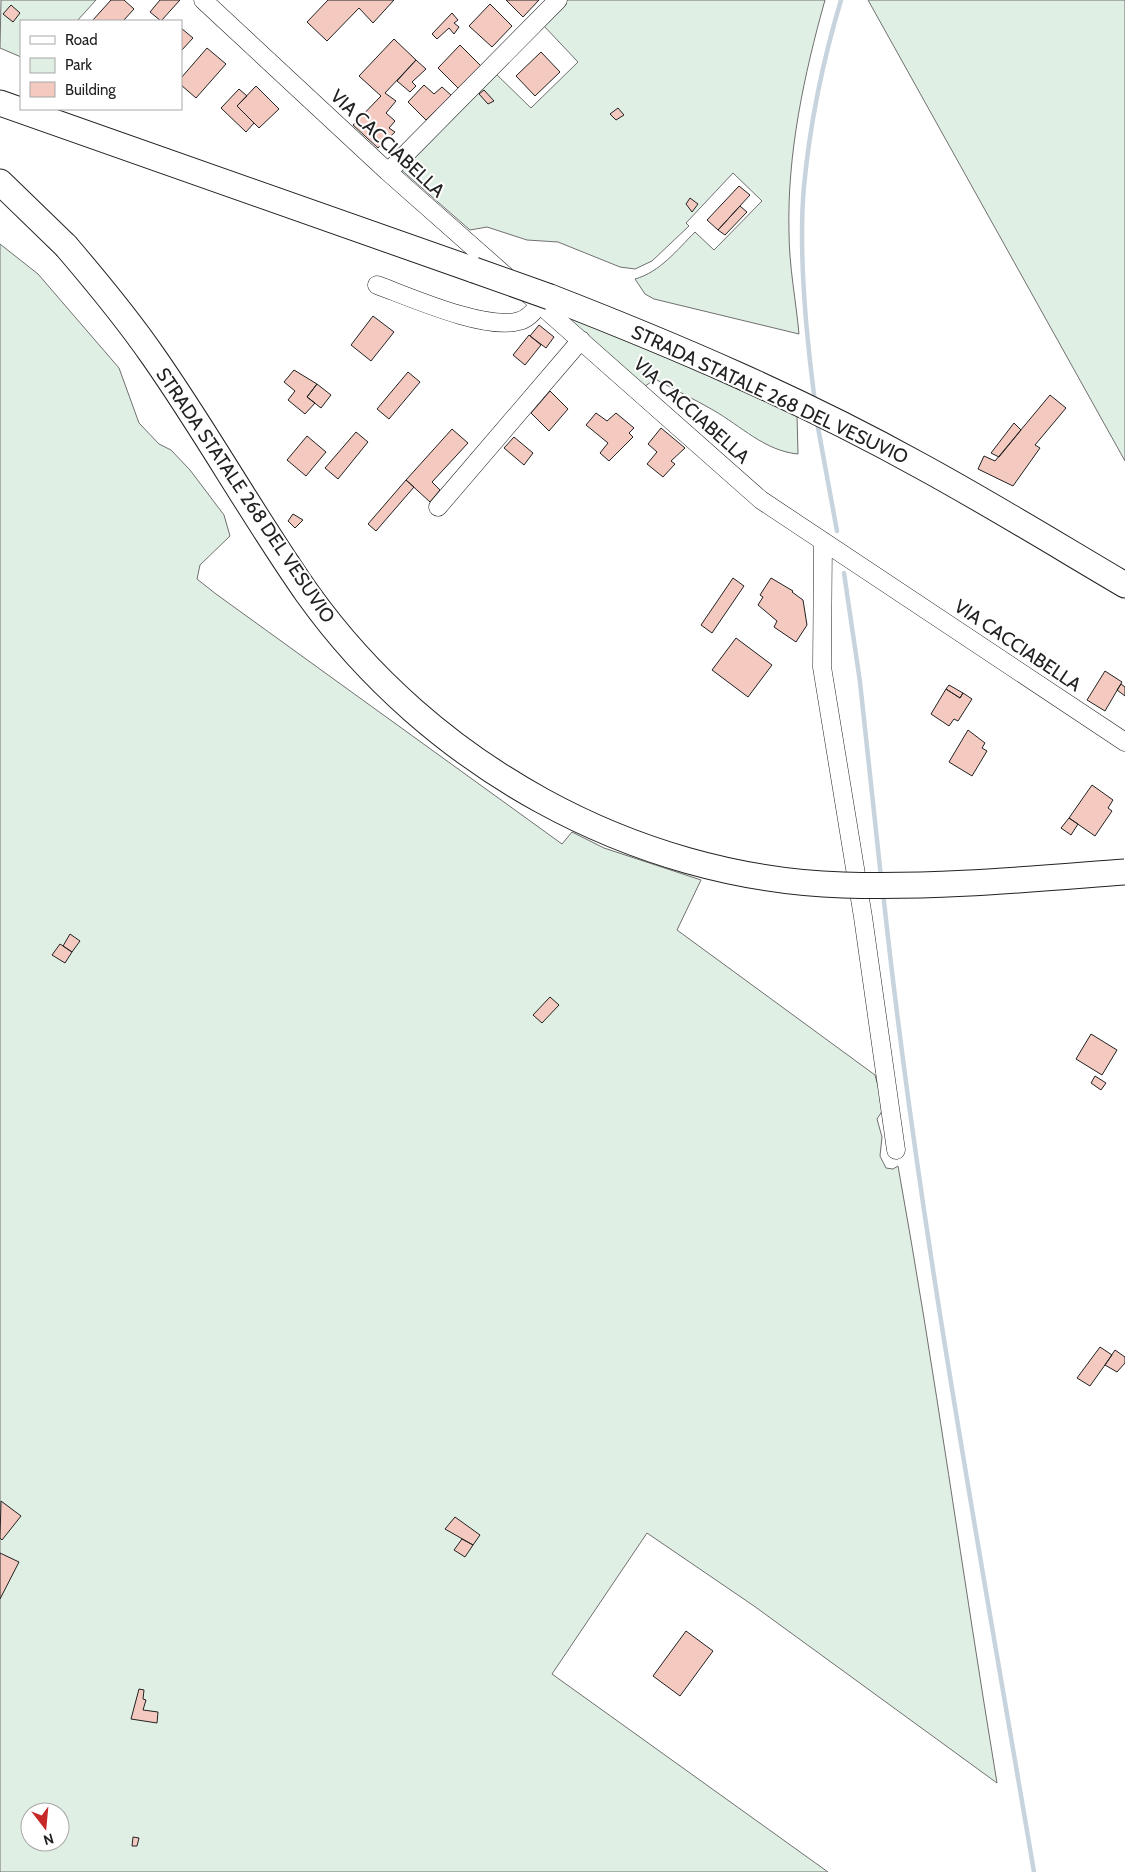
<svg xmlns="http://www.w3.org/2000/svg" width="1125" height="1872" viewBox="0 0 1125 1872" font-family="Cabin,sans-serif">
  <rect width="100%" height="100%" fill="#fff"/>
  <path fill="#e0efe3" stroke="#6f6f6f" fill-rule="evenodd" d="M 1,0 L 96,0 L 77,21 L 21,21 L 21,57 L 0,48 Z
    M 566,0 L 825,0 C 804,75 787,154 789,232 C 789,266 796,301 799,334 L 654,299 L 645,294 L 635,279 C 660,272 677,250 695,232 L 714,250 L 762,201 L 733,173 L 686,223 L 689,226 L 652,261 L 635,269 L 620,267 L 558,242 L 527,240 L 487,227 L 470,230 L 399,168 L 495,73 L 531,108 L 578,62 L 543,25 Z
    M 868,0 L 1125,0 L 1125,461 Z
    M 0,244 L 38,274 L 119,368 L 139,423 L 159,444 L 171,450 L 190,470 L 224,515 L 230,536 L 200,565 L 197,579 L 216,594 L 562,844 L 572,832 L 604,848 L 701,880 L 677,930 L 875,1075 L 884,1108 L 877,1119 L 882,1137 L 880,1156 L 886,1168 L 893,1169 L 898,1166 C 935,1371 963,1578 997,1783 L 754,1606 L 647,1533 L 552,1674 L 828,1872 L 0,1872 ZM 30,1812 L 60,1812 L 60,1842 L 30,1842 Z
    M 551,308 L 624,337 L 797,415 L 798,454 C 765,451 741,426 713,410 C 694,399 675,390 655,379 L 644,387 Z"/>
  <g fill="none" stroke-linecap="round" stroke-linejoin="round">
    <path stroke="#c7d3dd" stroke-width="4.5" d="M 815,402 C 806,334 798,254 804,186 C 810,123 823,60 841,0
      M 817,422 L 837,531
      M 844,573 L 860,682 L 881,877
      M 883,892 C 918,1221 979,1546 1034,1872"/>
  </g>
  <path fill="#f3c9c0" stroke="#222" d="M 111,0 L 124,0 L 134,9 L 123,21 L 92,21 Z
    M 160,0 L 180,0 L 161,21 L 150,12 Z
    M 328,0 L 394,0 L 373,23 L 359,8 L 327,41 L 307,22 Z
    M 506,0 L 539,0 L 523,17 Z
    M 490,4 L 512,26 L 492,47 L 469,26 Z
    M 11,5 L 20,13 L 13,22 L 3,14 Z
    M 452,13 L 458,20 L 454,23 L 459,27 L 454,34 L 449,28 L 437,39 L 432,34 Z
    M 181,28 L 193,38 L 181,51 Z
    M 394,39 L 416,60 L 385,93 L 396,101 L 386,113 L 395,121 L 389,128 L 395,132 L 378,148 L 353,125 L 381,96 L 359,76 Z
    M 460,45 L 481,66 L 459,89 L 438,68 Z
    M 207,48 L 226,64 L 196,98 L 181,85 L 181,78 Z
    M 541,52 L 560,72 L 535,96 L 516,76 Z
    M 416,60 L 426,69 L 412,82 L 416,86 L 410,92 L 397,81 Z
    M 424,85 L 434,94 L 442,87 L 452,96 L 426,120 L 408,102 Z
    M 256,86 L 279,109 L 259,128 L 237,106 Z
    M 239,89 L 247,96 L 237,106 L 254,123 L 246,132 L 221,108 Z
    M 484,90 L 494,101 L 488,104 L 479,94 Z
    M 618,108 L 624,115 L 616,120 L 610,114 Z
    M 739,186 L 750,195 L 718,230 L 707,220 Z
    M 690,198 L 698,204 L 692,212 L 686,204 Z
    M 740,206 L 747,212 L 725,235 L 718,230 Z
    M 373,316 L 394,332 L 371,361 L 351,345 Z
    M 539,325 L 554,337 L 546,348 L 530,336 Z
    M 529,335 L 541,345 L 525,365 L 513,355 Z
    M 294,370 L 317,384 L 307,397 L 315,403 L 305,414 L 288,400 L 295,391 L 284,382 Z
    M 408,372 L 420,382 L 389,419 L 377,409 Z
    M 317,384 L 331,395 L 321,408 L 307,397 Z
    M 550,391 L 568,409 L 549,431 L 531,413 Z
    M 1050,395 L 1066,408 L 1035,445 L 1040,448 L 1013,486 L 978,469 L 984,456 L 995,461 Z
    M 596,413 L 607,421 L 616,413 L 634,428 L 629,433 L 633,437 L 609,461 L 600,453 L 608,443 L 586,425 Z
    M 1014,423 L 1021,430 L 999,457 L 991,453 Z
    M 661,428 L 685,448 L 671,461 L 675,464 L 663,477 L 647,464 L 657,452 L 648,444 Z
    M 452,429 L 468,443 L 432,482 L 440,490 L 430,502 L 406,480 Z
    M 356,432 L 368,442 L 338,479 L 325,468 Z
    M 307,436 L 326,452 L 306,476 L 287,460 Z
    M 514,437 L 533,453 L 524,465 L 504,448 Z
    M 406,480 L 414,487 L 376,531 L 368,524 Z
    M 293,514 L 303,520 L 295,528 L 288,521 Z
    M 733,578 L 744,586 L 712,633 L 701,625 Z
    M 771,578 L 793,591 L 792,592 L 803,600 L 807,625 L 796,642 L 774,627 L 777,621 L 758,605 L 763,597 L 760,595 Z
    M 736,638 L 772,665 L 748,697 L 712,670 Z
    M 1105,671 L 1122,682 L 1105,711 L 1087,700 Z
    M 1121,684 L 1125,687 L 1125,696 L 1117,690 Z
    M 949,685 L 963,693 L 960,698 L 946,689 Z
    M 946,689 L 960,698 L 963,693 L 972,699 L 958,721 L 954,719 L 949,726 L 931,714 Z
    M 968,730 L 985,743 L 982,748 L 987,751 L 972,776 L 949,762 Z
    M 1092,785 L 1113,800 L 1108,808 L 1112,811 L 1095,836 L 1069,818 Z
    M 1069,818 L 1078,824 L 1071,835 L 1061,828 Z
    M 70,934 L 80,941 L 72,952 L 63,946 Z
    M 60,944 L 72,952 L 65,963 L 52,955 Z
    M 550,997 L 559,1005 L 542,1023 L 533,1015 Z
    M 1091,1034 L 1117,1050 L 1102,1075 L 1076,1059 Z
    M 1095,1076 L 1106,1083 L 1101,1090 L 1091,1083 Z
    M 1100,1347 L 1112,1355 L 1090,1386 L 1077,1378 Z
    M 1115,1350 L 1125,1357 L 1125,1363 L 1117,1372 L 1105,1365 Z
    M 1,1501 L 21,1516 L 2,1540 L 0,1538 Z
    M 455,1517 L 480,1535 L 473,1545 L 445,1529 Z
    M 462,1539 L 473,1545 L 465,1557 L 454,1550 Z
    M 0,1553 L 19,1562 L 0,1599 Z
    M 686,1631 L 713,1651 L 680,1696 L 653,1676 Z
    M 139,1689 L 144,1690 L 143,1699 L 146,1700 L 143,1710 L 158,1712 L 157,1723 L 131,1719 Z
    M 133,1837 L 139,1838 L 137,1846 L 132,1846 Z"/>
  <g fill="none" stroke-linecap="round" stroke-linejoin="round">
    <defs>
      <path id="minor" d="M 203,0 L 388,172 L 507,277
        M 388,172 L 558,0
        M 377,285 C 410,297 486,331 519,321 C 528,319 534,311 540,304
        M 528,294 L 761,500 L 1125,742
        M 438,507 L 581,340
        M 823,541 L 822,667 L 863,917 L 896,1150"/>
      <path id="highway" d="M 0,103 L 474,270
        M 0,182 L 66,246
        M 550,297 C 676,346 800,399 919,465 C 989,503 1057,545 1125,585"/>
    </defs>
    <use href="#minor" stroke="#222" stroke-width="19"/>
    <use href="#highway" stroke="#222" stroke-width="27"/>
    <use href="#minor" stroke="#fff" stroke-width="18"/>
    <use href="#highway" stroke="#fff" stroke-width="25"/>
    <defs>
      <path id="highway-bridge" d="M 66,246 C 96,281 126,317 153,356 C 207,433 253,516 307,593 C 429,764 632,878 843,885 C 937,888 1031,879 1125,872
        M 474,270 L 550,297"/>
    </defs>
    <use href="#highway-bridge" stroke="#222" stroke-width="27" stroke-linecap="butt"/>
    <use href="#highway-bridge" stroke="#fff" stroke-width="25"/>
  </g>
  <g text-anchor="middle" stroke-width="4" stroke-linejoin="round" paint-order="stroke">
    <g font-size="19" fill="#222" stroke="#fff">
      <text transform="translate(388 143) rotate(43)" y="7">VIA CACCIABELLA</text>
      <text transform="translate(770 394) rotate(25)" y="7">STRADA STATALE 268 DEL VESUVIO</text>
      <text transform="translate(692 410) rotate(42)" y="7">VIA CACCIABELLA</text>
      <text transform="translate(246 495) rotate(56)" y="7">STRADA STATALE 268 DEL VESUVIO</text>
      <text transform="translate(1018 645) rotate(34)" y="7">VIA CACCIABELLA</text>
    </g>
  </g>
  <rect x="20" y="20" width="162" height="90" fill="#ffffff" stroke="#a7a7a7"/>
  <rect x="30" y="36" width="25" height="8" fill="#ffffff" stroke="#a7a7a7"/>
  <text x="65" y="45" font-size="15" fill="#222222">Road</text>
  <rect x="30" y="58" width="25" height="15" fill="#e0efe3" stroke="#a7a7a7"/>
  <text x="65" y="70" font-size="15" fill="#222222">Park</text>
  <rect x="30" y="82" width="25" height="15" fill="#f3c9c0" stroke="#a7a7a7"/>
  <text x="65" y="95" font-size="15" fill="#222222">Building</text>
  <g transform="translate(45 1827) rotate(164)"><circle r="24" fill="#ffffff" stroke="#a7a7a7"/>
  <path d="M0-4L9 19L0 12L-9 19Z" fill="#c62828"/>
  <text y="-8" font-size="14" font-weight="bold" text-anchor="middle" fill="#222222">N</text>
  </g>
</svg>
